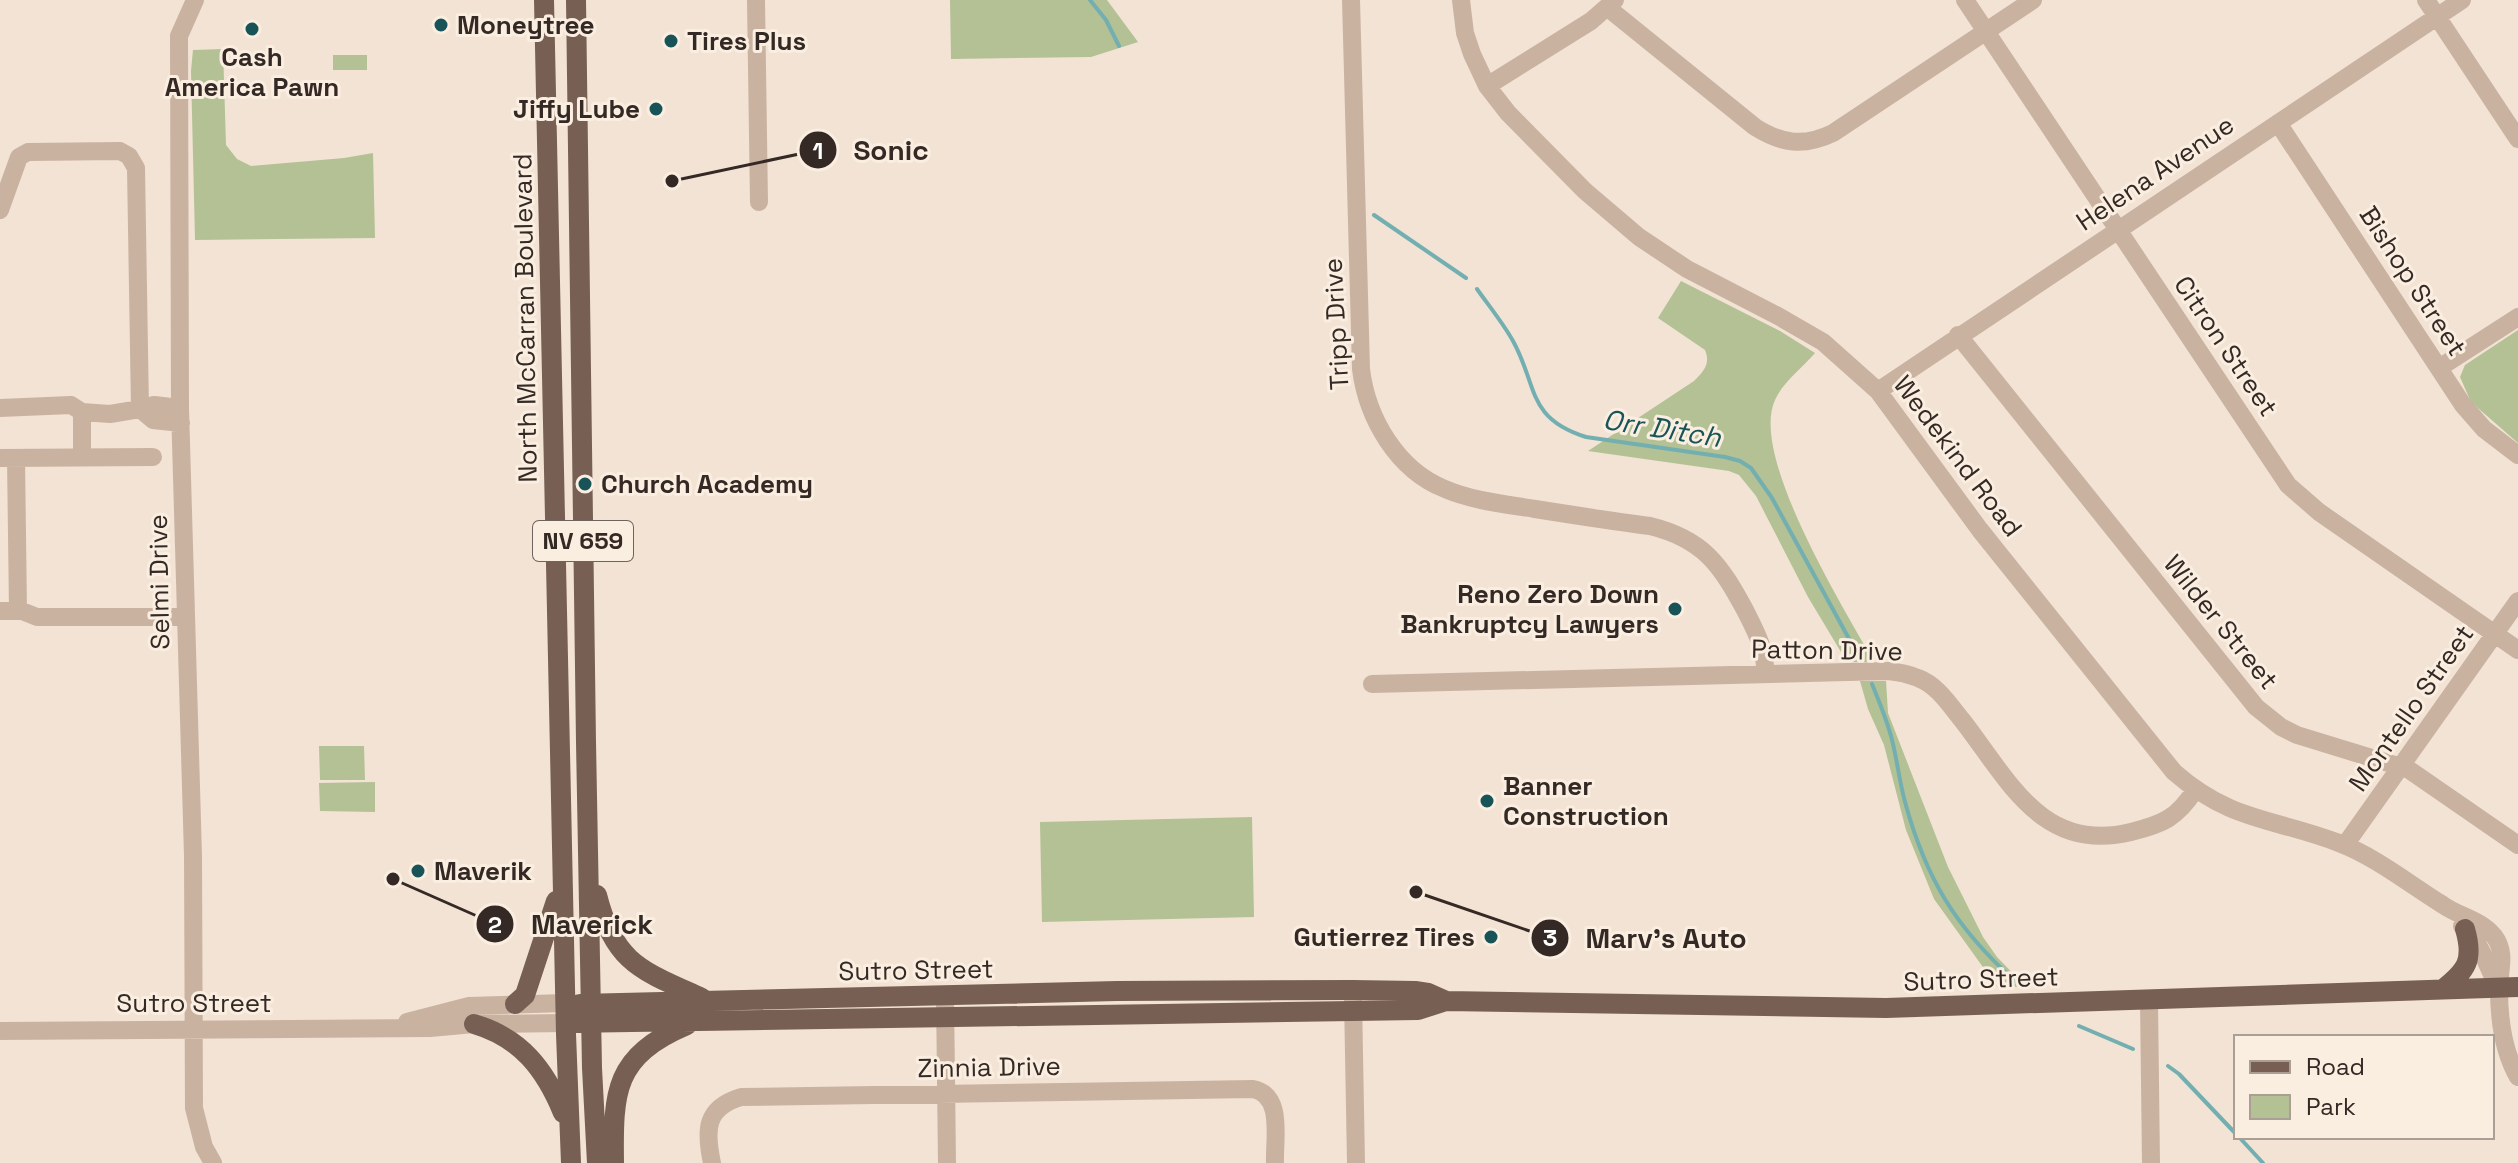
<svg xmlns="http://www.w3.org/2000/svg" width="2518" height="1163" viewBox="0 0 2518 1163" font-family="'Space Grotesk',sans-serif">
  <rect width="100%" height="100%" fill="#f2e3d5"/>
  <path fill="#b3c195" d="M 950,0 L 1107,0 L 1138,42 L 1091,57 L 951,59 Z
    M 223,49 L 226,145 L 237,159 L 251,166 L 344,158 L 373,153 L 375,238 L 195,240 L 191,71 L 193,50 Z
    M 333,55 L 367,55 L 367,70 L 333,70 Z
    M 1681,281 L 1780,331 L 1815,353 C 1802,368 1783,382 1775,400 C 1749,456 1845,610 1874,662 L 1847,662 L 1808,597 L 1756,496 L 1739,475 L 1729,471 L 1588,451 L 1694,381 C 1703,372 1711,364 1705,350 L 1658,318 Z
    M 2518,330 L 2518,443 L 2471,402 L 2460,377 L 2465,365 Z
    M 1860,681 L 1886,681 L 1888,713 L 1948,867 L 1983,937 L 1997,957 L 2025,986 L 1998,988 L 1934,899 L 1906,830 L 1884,745 L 1868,709 Z
    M 319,746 L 364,746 L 365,780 L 320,780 Z
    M 375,782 L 375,812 L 320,811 L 319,783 Z
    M 1252,817 L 1254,917 L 1042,922 L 1040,822 Z"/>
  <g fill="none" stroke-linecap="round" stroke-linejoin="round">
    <path stroke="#73afb0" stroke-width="4" d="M 1090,0 L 1106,20 L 1119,46
      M 1374,215 L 1466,278
      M 1477,289 C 1489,306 1503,323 1513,341 C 1538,386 1526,418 1586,437 L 1725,457 L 1740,461 L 1751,468 L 1772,498 L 1859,657
      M 1872,684 C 1879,701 1886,718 1891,736 C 1897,758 1899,780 1905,802 C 1926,879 1956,928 2015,981
      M 2079,1026 L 2133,1049
      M 2168,1066 L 2179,1074 L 2236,1134
      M 2239,1137 L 2263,1163"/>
    <path stroke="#cab2a1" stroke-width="18" d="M 195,0 L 179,36 L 180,408 L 193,856 L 194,1108 L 204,1147 L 213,1163
      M 756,0 L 759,202
      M 1351,0 L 1361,369 C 1367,418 1397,470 1445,489 C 1473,501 1505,504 1535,509 C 1573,515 1611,521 1650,526 C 1703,539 1720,564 1745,610 C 1756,632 1766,649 1765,674
      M 1461,0 L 1465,33 L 1472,54 L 1487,86 L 1508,113 L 1585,191 L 1639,237 L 1687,269 L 1778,316 L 1823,342 L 1878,391 L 1980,530 L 2174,772 C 2231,822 2274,818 2339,843 C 2376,857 2409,884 2443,905 C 2460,917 2480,919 2494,936 C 2507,953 2499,970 2499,989 C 2499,1019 2503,1051 2518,1077
      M 1965,0 L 2288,485 L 2319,512 L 2518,650
      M 2426,0 L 2518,139
      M 1608,8 L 1755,127 C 1782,144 1804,147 1833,133 L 2033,0
      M 1487,86 L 1591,21 L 1615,0
      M 2278,123 L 2463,405 L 2484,429 L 2518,455
      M 0,210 L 19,157 L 28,152 L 120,151 L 129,156 L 136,168 L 140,409 L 110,414 L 82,412 L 71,405 L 0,408
      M 1958,335 L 2256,707 L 2281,727 L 2297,735 L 2408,769 L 2518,845
      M 2439,368 L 2518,317
      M 1878,391 L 2462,0
      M 180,408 L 154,405 L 140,409 L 153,420 L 181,423
      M 82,457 L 82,412
      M 0,458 L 153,457
      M 16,458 L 18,611
      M 0,611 L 22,611 L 37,617 L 186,617
      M 1372,684 L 1888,671 C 1898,672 1908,674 1918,678 C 1937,685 1949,704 1962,720 C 2008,779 2042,854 2131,832 C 2163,824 2177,818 2195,790
      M 2345,845 L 2518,601
      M 2462,926 C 2485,947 2484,963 2499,988
      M 945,995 L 947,1163
      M 1353,998 L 1356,1163
      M 2149,1000 L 2151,1163
      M 407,1022 L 469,1006 L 565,1003
      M 0,1031 L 430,1028 L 474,1024 L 566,1023
      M 712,1163 C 705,1130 705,1108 741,1097 L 1253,1089 C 1284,1095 1274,1139 1275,1163"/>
    <path stroke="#775f54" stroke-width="20" d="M 544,0 L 566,1034 L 571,1163
      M 576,0 L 586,742 L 592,1068 L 597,1163
      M 597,895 C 614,964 643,971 702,998
      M 2443,989 C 2467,970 2474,960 2465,929
      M 515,1004 L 525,995 L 556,901
      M 580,1004 L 1117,991 L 1353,990 L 1415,991 L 1428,993 L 1446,1001
      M 566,1023 L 1418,1010 L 1446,1001 L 1886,1008 L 2518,987
      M 474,1024 C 521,1038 545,1069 563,1113
      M 614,1163 C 613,1091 614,1056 687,1025"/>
  </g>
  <g fill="#185457" stroke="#faeee1" stroke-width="3">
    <circle cx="441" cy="25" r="8"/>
    <circle cx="252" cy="29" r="8"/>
    <circle cx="671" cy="41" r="8"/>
    <circle cx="656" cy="109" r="8"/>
    <circle cx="585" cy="484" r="8"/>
    <circle cx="1675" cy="609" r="8"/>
    <circle cx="1487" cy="801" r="8"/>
    <circle cx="418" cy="871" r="8"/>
    <circle cx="1491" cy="937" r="8"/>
  </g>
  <g text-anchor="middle" stroke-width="6" stroke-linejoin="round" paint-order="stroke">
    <rect fill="#faeee1" stroke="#6f645d" stroke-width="2" x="533" y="521" width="100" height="40" rx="6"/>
    <g font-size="24" font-weight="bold" fill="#342924">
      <text x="583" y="549">NV 659</text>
    </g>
    <g font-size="26" font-weight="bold" fill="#342924" stroke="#faeee1" text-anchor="start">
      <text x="457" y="34">Moneytree</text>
      <text x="687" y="50">Tires Plus</text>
      <text x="252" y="66" text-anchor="middle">Cash<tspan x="252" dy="30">America Pawn</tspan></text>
      <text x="640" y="118" text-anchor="end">Jiffy Lube</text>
      <text x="601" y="493">Church Academy</text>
      <text x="1659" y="603" text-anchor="end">Reno Zero Down<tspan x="1659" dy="30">Bankruptcy Lawyers</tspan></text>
      <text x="1503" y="795">Banner<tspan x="1503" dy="30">Construction</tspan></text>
      <text x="434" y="880">Maverik</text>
      <text x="1475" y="946" text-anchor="end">Gutierrez Tires</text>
    </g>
    <g font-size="26" fill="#342924" stroke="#faeee1">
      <text transform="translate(2155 173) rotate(-34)" y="9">Helena Avenue</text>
      <text transform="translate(2413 281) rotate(57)" y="9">Bishop Street</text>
      <text transform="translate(525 318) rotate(-91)" y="9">North McCarran Boulevard</text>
      <text transform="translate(1336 324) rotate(-93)" y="9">Tripp Drive</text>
      <text transform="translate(2226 346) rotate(56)" y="9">Citron Street</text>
      <text transform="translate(1958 456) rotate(53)" y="9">Wedekind Road</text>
      <text transform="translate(159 582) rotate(-91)" y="9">Selmi Drive</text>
      <text transform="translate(2221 622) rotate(51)" y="9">Wilder Street</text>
      <text transform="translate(1827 650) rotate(1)" y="9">Patton Drive</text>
      <text transform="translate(2411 708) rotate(-55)" y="9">Montello Street</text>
      <text transform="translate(916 970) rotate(-1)" y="9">Sutro Street</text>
      <text transform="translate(1981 979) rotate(-2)" y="9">Sutro Street</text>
      <text x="194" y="1012">Sutro Street</text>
      <text transform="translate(989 1067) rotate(-1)" y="9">Zinnia Drive</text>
    </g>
    <g font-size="28" font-style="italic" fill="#185457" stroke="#faeee1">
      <text transform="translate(1662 428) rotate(9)" y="10">Orr Ditch</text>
    </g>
  </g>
  <path fill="none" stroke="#342924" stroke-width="3" d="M672 181L818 150M393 879L495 924M1416 892L1550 938"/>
  <g fill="#342924" stroke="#faeee1" stroke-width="3">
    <circle cx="672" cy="181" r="8"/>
    <circle cx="393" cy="879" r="8"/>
    <circle cx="1416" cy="892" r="8"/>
    <circle cx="818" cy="150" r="20"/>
    <circle cx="495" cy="924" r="20"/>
    <circle cx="1550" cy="938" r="20"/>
  </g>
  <g font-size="24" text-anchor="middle" font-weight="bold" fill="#fff">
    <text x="818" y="159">1</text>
    <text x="495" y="933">2</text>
    <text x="1550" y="946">3</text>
  </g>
  <g font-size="28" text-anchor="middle" font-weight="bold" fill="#342924" stroke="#faeee1" stroke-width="6" stroke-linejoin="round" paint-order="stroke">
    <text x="891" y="160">Sonic</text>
    <text x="592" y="934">Maverick</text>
    <text x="1666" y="948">Marv's Auto</text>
  </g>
  <rect x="2234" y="1035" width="260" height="104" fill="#faeee1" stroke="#ab9f95" stroke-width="2"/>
  <rect x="2250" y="1061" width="40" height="12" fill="#775f54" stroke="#ab9f95" stroke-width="2"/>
  <text x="2306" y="1075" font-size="24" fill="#342924">Road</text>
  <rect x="2250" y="1095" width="40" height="24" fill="#b3c195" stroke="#ab9f95" stroke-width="2"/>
  <text x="2306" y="1115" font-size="24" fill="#342924">Park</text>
</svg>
